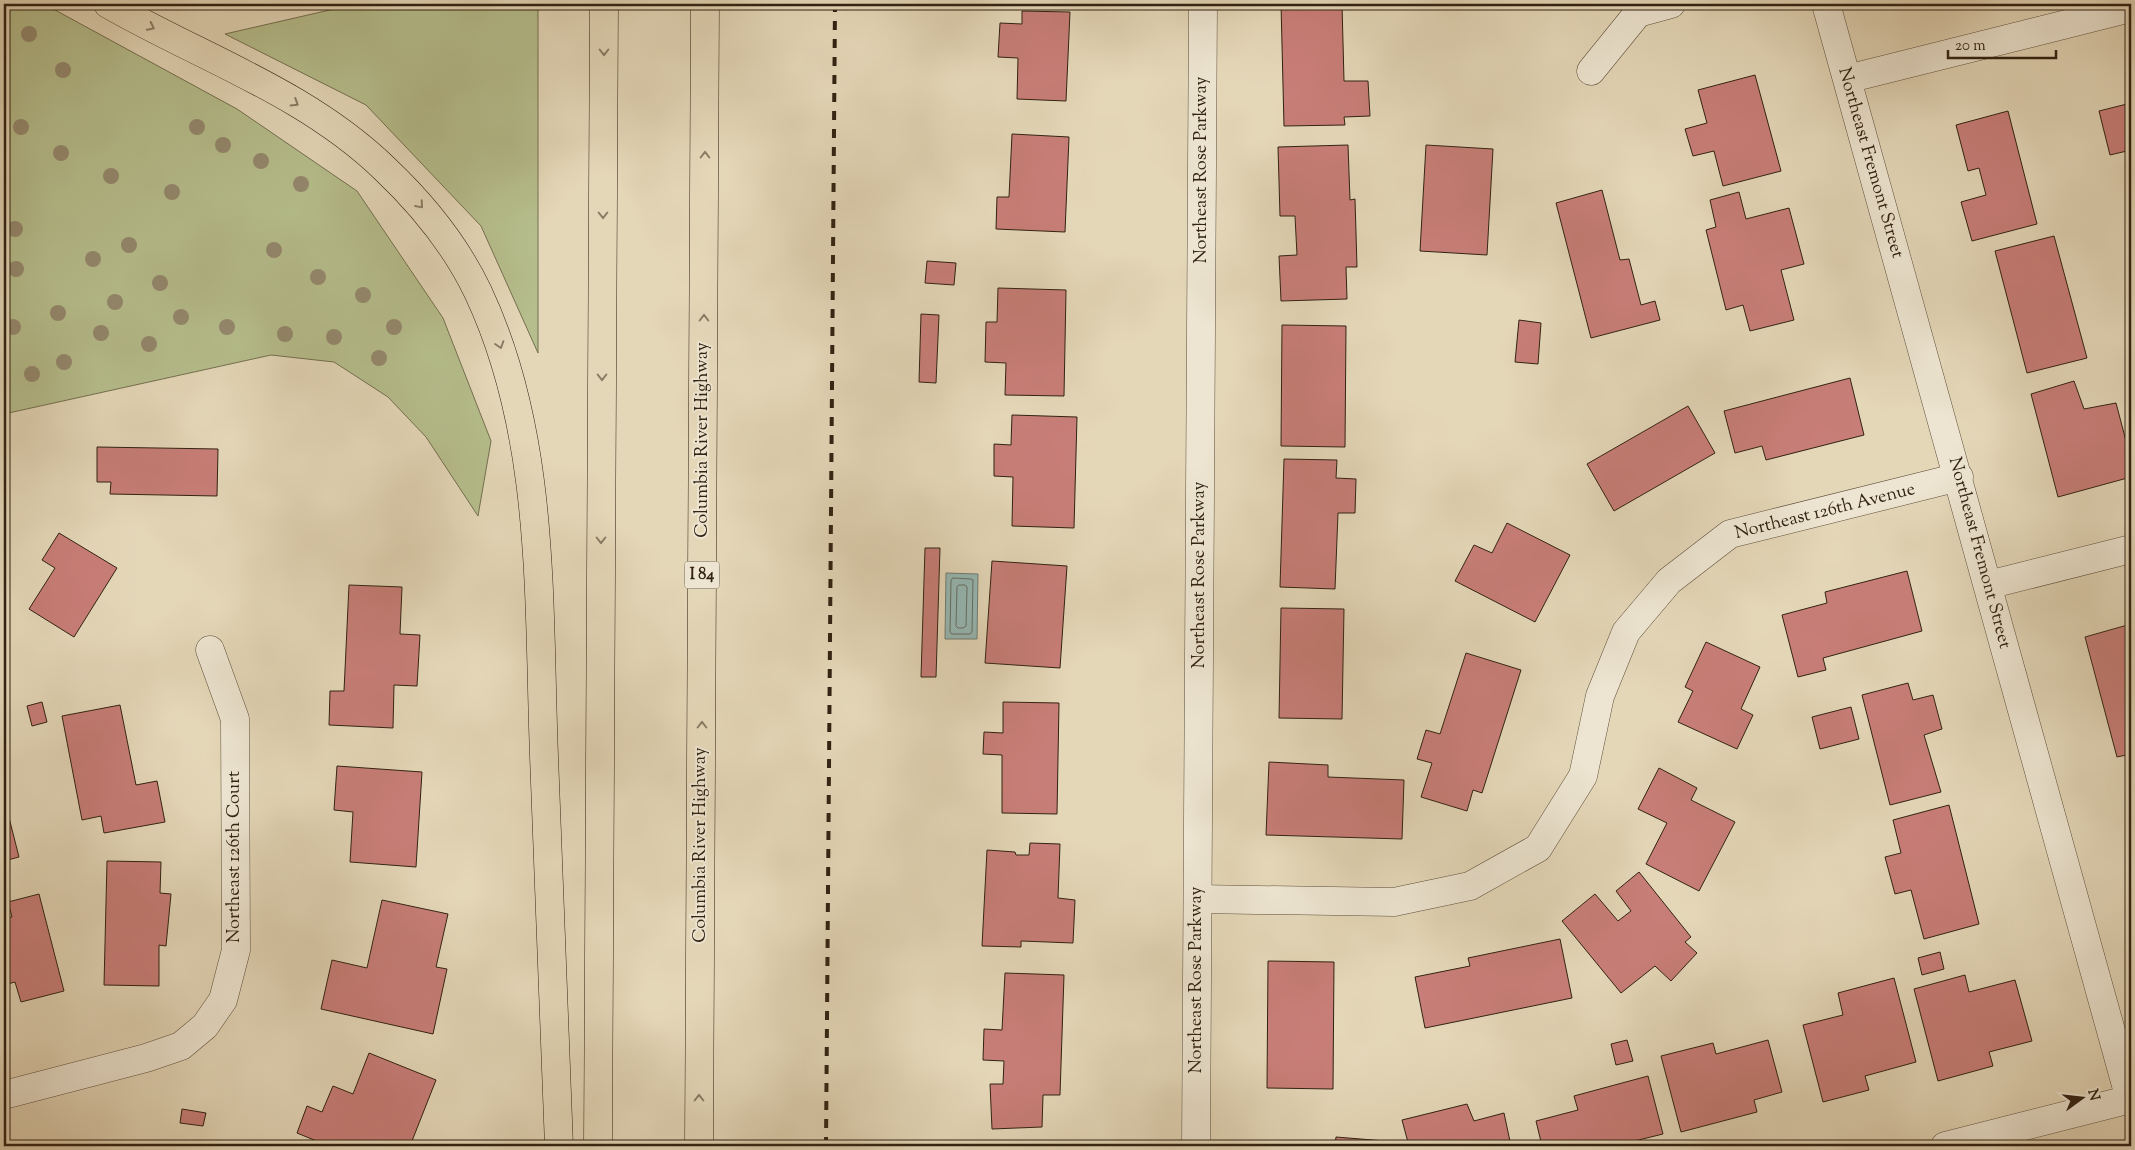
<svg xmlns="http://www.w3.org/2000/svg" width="2135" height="1150" viewBox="0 0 2135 1150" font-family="'Sorts Mill Goudy',serif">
<rect width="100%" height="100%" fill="#e4d7b8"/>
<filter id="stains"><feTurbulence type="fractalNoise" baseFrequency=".004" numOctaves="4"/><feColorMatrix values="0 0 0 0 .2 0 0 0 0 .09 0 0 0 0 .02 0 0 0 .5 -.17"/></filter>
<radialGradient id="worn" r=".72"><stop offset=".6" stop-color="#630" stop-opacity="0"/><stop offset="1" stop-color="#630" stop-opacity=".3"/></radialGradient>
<!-- green -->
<path fill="#b6be8d" stroke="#747050" d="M 4,4 L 44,4 L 237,109 L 357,191 L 443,318 L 491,441 L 478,516 L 426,437 L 388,397 L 334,362 L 271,355 L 4,414 Z
M 356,4 L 538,4 L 538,353 L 481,226 L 366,105 L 225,34 Z"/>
<!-- water -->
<path fill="#96b8b4" stroke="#6e7c73" d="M 946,573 L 978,574 L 977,639 L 945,639 Z"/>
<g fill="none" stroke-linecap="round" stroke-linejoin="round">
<!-- shore -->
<path stroke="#646d63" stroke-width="1" d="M 953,578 L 971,579 L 973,580 L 972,632 L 970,634 L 952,634 L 950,632 L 951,581 Z
M 959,585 L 965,585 L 967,587 L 966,626 L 963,628 L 958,628 L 956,626 L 957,587 Z"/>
</g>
<!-- building -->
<path fill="#c87e78" stroke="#312212" d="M 1281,4 L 1342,4 L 1344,81 L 1368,81 L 1370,116 L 1344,117 L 1345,125 L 1284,126 Z
M 1022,11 L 1070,12 L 1066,101 L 1017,99 L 1018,58 L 998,57 L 1000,23 L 1022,24 Z
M 1755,75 L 1781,171 L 1723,186 L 1714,151 L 1693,156 L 1685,129 L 1707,123 L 1698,90 Z
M 2131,103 L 2131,150 L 2110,155 L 2099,111 Z
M 2008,111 L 2037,224 L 1972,241 L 1961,202 L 1986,195 L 1979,168 L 1968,171 L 1956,125 Z
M 1012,134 L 1069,137 L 1065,232 L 996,229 L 997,197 L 1009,197 Z
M 1348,145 L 1350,200 L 1355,199 L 1357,267 L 1346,267 L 1347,299 L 1281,301 L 1279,256 L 1297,255 L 1295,216 L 1280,216 L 1278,147 Z
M 1426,145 L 1493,149 L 1487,255 L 1420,251 Z
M 1602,190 L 1620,260 L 1629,259 L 1641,305 L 1655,301 L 1660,320 L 1591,338 L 1556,203 Z
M 1739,192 L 1746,219 L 1789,208 L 1804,264 L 1781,270 L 1794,320 L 1750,331 L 1743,305 L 1726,310 L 1706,230 L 1716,227 L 1710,200 Z
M 2054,236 L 2087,358 L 2027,373 L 1995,251 Z
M 927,261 L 956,263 L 954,285 L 925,283 Z
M 998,288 L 1066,290 L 1064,396 L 1005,395 L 1006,363 L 985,362 L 986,322 L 997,322 Z
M 921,314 L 939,315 L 936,383 L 919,382 Z
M 1519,320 L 1541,323 L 1538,364 L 1515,362 Z
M 1282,325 L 1346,326 L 1345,447 L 1281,446 Z
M 1850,378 L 1864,435 L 1766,460 L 1762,446 L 1735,453 L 1724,411 Z
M 2074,381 L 2084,409 L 2116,403 L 2131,460 L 2131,477 L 2058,497 L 2031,394 Z
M 1688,406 L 1715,453 L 1614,511 L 1587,464 Z
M 1012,415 L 1077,417 L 1074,528 L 1012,526 L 1013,477 L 994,476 L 994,444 L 1011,445 Z
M 97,447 L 218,449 L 217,496 L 110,494 L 111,482 L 97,482 Z
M 1284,459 L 1337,460 L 1336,478 L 1356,479 L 1355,513 L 1338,513 L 1335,589 L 1280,587 Z
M 2131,482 L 2131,501 L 2126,483 Z
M 1507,523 L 1570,555 L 1535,622 L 1455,581 L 1474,545 L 1492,553 Z
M 59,533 L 117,568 L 74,637 L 29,609 L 55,568 L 42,560 Z
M 925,548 L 940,548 L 936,677 L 921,677 Z
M 992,561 L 1067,566 L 1060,668 L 985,663 Z
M 1907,571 L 1922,631 L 1823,658 L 1826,670 L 1798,677 L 1782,615 L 1827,603 L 1825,592 Z
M 349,585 L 402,587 L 400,634 L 420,635 L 417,686 L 394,685 L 393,728 L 329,725 L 330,691 L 344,691 Z
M 1281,608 L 1344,609 L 1342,719 L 1279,718 Z
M 2131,624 L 2131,754 L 2117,757 L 2085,637 Z
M 1706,642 L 1760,667 L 1741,709 L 1753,715 L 1737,749 L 1678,722 L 1693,691 L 1685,687 Z
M 1466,653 L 1521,670 L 1482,793 L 1473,790 L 1467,811 L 1421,797 L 1432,763 L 1417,759 L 1426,730 L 1440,734 Z
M 1908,683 L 1913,700 L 1933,695 L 1942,729 L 1924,735 L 1941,792 L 1890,805 L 1862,695 Z
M 42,702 L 47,722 L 32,726 L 27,706 Z
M 1003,702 L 1059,703 L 1057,814 L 1002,813 L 1002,755 L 983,754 L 984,732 L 1003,733 Z
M 120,705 L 136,785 L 157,781 L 165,822 L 104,833 L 101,816 L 82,820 L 62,716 Z
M 1851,707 L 1859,739 L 1820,749 L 1812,717 Z
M 1269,762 L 1328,765 L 1328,777 L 1404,780 L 1402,839 L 1266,835 Z
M 337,766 L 422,772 L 416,867 L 350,862 L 353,812 L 334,810 Z
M 1659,768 L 1697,788 L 1691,800 L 1735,822 L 1699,891 L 1646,864 L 1667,823 L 1638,809 Z
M 4,798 L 19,857 L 4,861 Z
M 1949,805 L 1979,924 L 1924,939 L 1911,890 L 1895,894 L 1885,857 L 1901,853 L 1893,820 Z
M 1030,843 L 1060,844 L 1058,898 L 1075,900 L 1073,943 L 1021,941 L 1021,947 L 982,946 L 987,850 L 1015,852 L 1016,855 L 1029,855 Z
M 107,861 L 161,862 L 160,893 L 171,894 L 166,946 L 159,945 L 159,986 L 104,985 Z
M 1639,872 L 1691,937 L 1685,942 L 1697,953 L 1671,981 L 1655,966 L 1621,993 L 1562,921 L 1595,894 L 1618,921 L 1631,911 L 1616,891 Z
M 39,894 L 64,991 L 21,1002 L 15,982 L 4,985 L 4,919 L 12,917 L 8,902 Z
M 382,900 L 448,914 L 436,967 L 447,969 L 433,1034 L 321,1009 L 332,960 L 367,968 Z
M 1560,939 L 1572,998 L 1425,1028 L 1415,977 L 1470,966 L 1468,958 Z
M 1940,952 L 1944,969 L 1922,975 L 1918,958 Z
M 1268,961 L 1334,962 L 1333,1089 L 1267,1088 Z
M 1005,973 L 1064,975 L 1060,1095 L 1043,1095 L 1042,1127 L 992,1129 L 990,1084 L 1003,1084 L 1004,1061 L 983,1060 L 984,1029 L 1002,1030 Z
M 1965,975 L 1969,992 L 2015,980 L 2032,1041 L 1989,1052 L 1993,1066 L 1938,1081 L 1914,989 Z
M 1894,978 L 1916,1062 L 1865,1076 L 1869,1090 L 1823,1102 L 1803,1025 L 1843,1015 L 1838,993 Z
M 1627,1040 L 1633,1061 L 1616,1065 L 1611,1044 Z
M 1768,1040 L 1782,1092 L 1754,1100 L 1757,1112 L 1681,1132 L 1661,1056 L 1713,1043 L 1716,1054 Z
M 369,1053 L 436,1080 L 410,1146 L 317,1146 L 319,1142 L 297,1133 L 307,1106 L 322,1112 L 333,1086 L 353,1094 Z
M 1648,1076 L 1663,1134 L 1614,1146 L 1542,1146 L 1536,1121 L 1578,1110 L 1574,1096 Z
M 1467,1104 L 1474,1121 L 1504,1113 L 1511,1146 L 1409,1146 L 1402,1120 Z
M 182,1109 L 206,1113 L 203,1126 L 180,1123 Z
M 1336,1137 L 1385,1141 L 1384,1146 L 1335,1146 Z"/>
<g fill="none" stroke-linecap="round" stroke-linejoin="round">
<defs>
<path id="minor" d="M 1826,4 L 2131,1103
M 1591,71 L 1638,13 L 1671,4
M 1847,79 L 2131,8
M 1988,585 L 2131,549
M 1198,899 L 1394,902 L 1470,886 L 1538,848 L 1583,776 L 1600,696 L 1626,632 L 1669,581 L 1730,534 L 1959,477
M 4,1095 L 146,1058 L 181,1046 L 205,1026 L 223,1000 L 236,950 L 235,719 L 210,650
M 1196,1146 L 1203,4
M 1945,1146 L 2131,1099"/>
<path id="highway" d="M 108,4 C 200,57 307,93 385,169 C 422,204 456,246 478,292 C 546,436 538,600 544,756 C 549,886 554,1016 559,1146
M 598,1146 L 604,4
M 699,1146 L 705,4"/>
</defs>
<!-- minor casing -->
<use href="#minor" stroke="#5e4f3c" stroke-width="29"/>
<!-- highway casing -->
<use href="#highway" stroke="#312212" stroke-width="29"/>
<!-- minor -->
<use href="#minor" stroke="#ede5d1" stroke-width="28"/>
<!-- highway -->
<use href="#highway" stroke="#e4d7b8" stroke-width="28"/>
<!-- rail -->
<path stroke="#312212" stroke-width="4" stroke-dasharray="9 9" stroke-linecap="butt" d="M 826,1146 L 835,4"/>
</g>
<!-- trees -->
<g fill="#94896e">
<circle cx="29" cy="34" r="8"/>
<circle cx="63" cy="70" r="8"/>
<circle cx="21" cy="127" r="8"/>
<circle cx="197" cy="127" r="8"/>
<circle cx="223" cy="145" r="8"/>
<circle cx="61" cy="153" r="8"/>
<circle cx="261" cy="161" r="8"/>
<circle cx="111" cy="176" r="8"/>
<circle cx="301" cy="184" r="8"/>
<circle cx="172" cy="192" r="8"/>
<circle cx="15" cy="229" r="8"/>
<circle cx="129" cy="245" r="8"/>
<circle cx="274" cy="250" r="8"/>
<circle cx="93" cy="259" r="8"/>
<circle cx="16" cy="269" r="8"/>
<circle cx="318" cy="277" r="8"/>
<circle cx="160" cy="283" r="8"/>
<circle cx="363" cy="295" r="8"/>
<circle cx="115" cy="302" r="8"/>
<circle cx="58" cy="313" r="8"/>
<circle cx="181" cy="317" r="8"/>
<circle cx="13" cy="327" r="8"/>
<circle cx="227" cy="327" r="8"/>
<circle cx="394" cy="327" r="8"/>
<circle cx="101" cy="333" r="8"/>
<circle cx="285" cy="334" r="8"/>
<circle cx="334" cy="337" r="8"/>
<circle cx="149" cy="344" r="8"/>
<circle cx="379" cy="358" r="8"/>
<circle cx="64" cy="362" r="8"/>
<circle cx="32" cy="374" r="8"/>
</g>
<!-- one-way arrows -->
<defs><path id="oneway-chevron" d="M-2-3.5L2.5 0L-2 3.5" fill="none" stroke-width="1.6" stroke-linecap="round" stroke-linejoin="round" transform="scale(1.25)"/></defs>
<g stroke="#8a7c65">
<use href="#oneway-chevron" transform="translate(151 27) rotate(26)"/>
<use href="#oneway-chevron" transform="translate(604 52) rotate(90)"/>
<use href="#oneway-chevron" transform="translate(295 103) rotate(32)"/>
<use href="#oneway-chevron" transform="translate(705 155) rotate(-90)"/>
<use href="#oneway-chevron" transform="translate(420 205) rotate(49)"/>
<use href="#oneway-chevron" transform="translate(603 215) rotate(90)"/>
<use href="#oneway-chevron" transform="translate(704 318) rotate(-90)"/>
<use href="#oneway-chevron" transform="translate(500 345) rotate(72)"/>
<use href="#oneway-chevron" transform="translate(602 377) rotate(90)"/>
<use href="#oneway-chevron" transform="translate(601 540) rotate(90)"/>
<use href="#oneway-chevron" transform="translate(702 725) rotate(-90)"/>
<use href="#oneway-chevron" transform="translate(699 1098) rotate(-90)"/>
</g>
<g text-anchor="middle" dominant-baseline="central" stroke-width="4" stroke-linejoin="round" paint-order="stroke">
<!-- shield labels -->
<rect fill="#ede5d1" stroke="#695c4b" stroke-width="1" x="684.5" y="561.5" width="35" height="27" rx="4"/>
<g font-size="16" font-weight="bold" fill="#312212">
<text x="702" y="575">I 84</text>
</g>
<!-- street labels -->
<g font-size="18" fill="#312212" stroke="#ede5d1">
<text transform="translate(1870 163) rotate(74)">Northeast Fremont Street</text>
<text transform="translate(1202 170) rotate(-90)">Northeast Rose Parkway</text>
<text transform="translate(703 440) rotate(-90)">Columbia River Highway</text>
<text transform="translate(1825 512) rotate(-14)">Northeast 126th Avenue</text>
<text transform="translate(1979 553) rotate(75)">Northeast Fremont Street</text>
<text transform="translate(1200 575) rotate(-90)">Northeast Rose Parkway</text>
<text transform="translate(701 845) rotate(-90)">Columbia River Highway</text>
<text transform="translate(235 857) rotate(-90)">Northeast 126th Court</text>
<text transform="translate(1197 980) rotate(-90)">Northeast Rose Parkway</text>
</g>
</g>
<!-- margin -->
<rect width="2135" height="1150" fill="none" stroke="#e4d7b8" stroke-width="20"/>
<rect x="5" y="5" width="2125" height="1140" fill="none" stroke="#312212" stroke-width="2.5"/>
<rect x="10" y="10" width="2115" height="1130" fill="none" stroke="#312212"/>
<!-- north arrow -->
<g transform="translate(2082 1098) rotate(75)" stroke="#ede5d1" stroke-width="4" paint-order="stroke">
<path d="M0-4L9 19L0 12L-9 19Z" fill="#312212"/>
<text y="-8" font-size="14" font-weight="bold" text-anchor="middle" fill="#312212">N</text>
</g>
<!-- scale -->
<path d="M1948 50v8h108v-8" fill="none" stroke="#312212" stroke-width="2.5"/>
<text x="1955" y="50" font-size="15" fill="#312212" stroke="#ede5d1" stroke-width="4" paint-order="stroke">20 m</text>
<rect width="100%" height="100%" filter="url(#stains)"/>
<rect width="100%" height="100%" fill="url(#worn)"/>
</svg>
